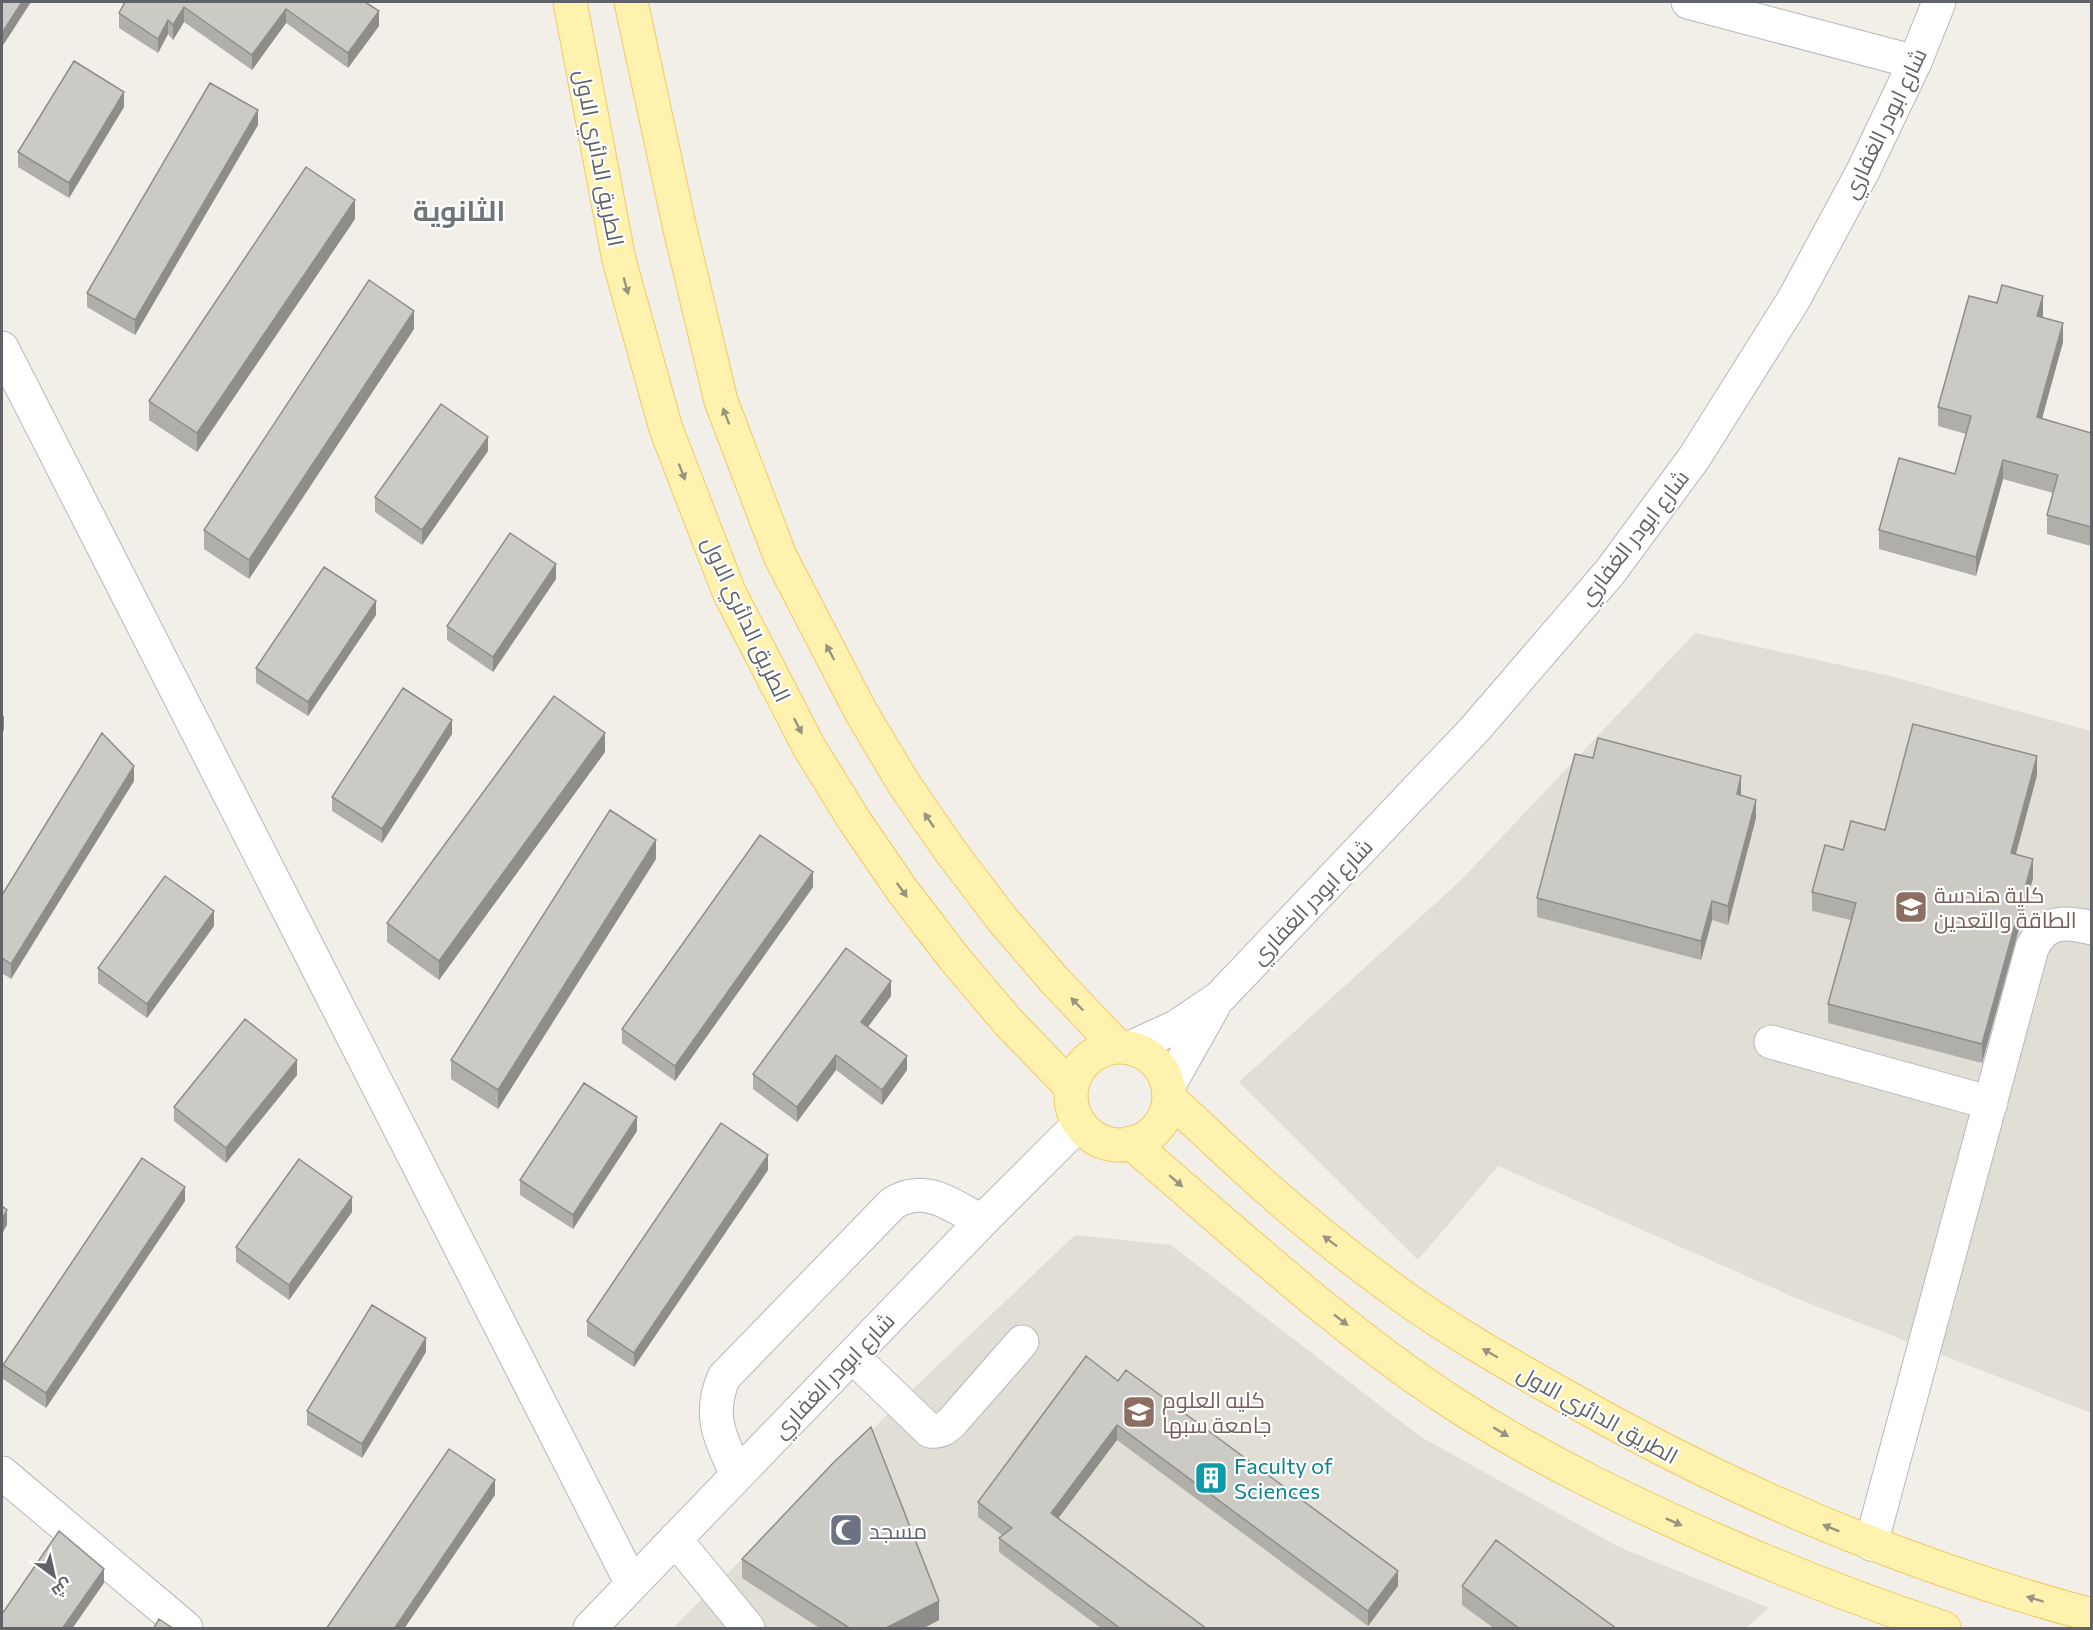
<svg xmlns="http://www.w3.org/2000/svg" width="2093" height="1630" viewBox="0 0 2093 1630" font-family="Commissioner,Cairo,sans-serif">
<rect width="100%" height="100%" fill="#f1efe8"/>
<!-- education -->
<path fill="#e1ded6" d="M 1695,633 L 1894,677 L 2091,731 L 2091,1413 L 1798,1299 L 1498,1166 L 1418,1260 L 1239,1082 L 1461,880 Z
M 1075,1235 L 1171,1245 L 1421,1437 L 1619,1547 L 1769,1608 L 1747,1627 L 1750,1628 L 673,1628 L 916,1386 Z"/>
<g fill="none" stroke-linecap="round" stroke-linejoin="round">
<defs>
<path id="minor" d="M 1688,2 L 1915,62
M 2,348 L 632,1584
M 1771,1042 L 1991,1103
M 1130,1048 L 1176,1027 L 1219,998 L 1475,729 L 1610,572 L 1694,458 L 1794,299 L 1863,171 L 1915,62 L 1939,2
M 1168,1087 L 1213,1007
M 852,1356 L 930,1431 C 940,1432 945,1429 952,1422 L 1022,1342
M 2,1473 L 186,1628
M 737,1475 C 721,1439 707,1416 724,1377 L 893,1203 C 927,1183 951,1206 982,1221
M 675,1539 L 748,1628
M 1871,1544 L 2032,948 C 2045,920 2065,921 2092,928
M 590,1628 L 982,1221 L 1079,1124"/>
<path id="major" d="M 570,2 L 619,260 L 666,429 L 729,592 L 809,747 L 854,820 L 902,890 L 954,958 L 1009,1023 L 1071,1087
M 631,2 L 680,229 L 721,401 L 780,556 L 861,712 L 904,784 L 951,852 L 1002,919 L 1056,982 L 1117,1046
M1071 1096a49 49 0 1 1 98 0a49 49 0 1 1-98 0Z
M 1169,1098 C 1215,1140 1260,1185 1309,1224 C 1337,1248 1368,1271 1398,1293 C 1449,1330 1503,1361 1558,1392 C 1726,1489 1903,1565 2092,1615
M 1131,1143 C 1237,1233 1340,1330 1456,1405 C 1540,1459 1629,1502 1720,1542 C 1793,1574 1868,1603 1944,1628"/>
</defs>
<!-- minor casing -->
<use href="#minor" stroke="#b5b8bc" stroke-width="35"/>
<!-- major casing -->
<use href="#major" stroke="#f2c960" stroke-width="35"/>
<!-- minor -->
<use href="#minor" stroke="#fff" stroke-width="33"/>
<!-- major -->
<use href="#major" stroke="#fff2af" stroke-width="33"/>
</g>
<!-- wall -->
<path fill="#afaea9" d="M 122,2 L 365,2 L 379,26 L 348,68 L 286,23 L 252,70 L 184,22 L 173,40 L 168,34 L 158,53 L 119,28 L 119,13 L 124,4 Z
M 124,107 L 69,198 L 18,167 L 18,152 Z
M 258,125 L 135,335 L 87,307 L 87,293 Z
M 355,219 L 197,452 L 149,420 L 149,401 Z
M 2043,315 L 2043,317 L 2063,342 L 2042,419 L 2091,433 L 2091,546 L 2047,534 L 2047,515 L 2053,493 L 2003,479 L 1976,576 L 1879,549 L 1879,530 L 1955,474 L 1966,434 L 1938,426 L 1938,407 Z
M 414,329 L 249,579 L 204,549 L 204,530 Z
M 488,451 L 422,545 L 375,512 L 375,497 Z
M 556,579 L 493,672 L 447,640 L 447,626 Z
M 376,615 L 308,716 L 256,683 L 256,668 Z
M 452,734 L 382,843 L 332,811 L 332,797 Z
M 605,752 L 439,980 L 387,942 L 387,923 Z
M 2037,775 L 2016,854 L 2033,878 L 1982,1063 L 1828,1023 L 1828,1004 L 1851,920 L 1812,911 L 1812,892 L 1843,850 L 1885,830 Z
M 134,781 L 11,979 L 2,973 L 2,895 Z
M 1741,795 L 1756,818 L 1728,925 L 1712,920 L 1701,960 L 1537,917 L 1537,898 Z
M 656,859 L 498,1109 L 451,1079 L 451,1060 Z
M 813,887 L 675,1081 L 622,1043 L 622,1029 Z
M 214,926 L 147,1018 L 98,983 L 98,968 Z
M 891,996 L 868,1027 L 907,1070 L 882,1105 L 836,1070 L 797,1122 L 753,1089 L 753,1074 Z
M 297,1075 L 226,1163 L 174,1121 L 174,1107 Z
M 637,1131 L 573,1229 L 520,1195 L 520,1180 Z
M 768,1170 L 634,1367 L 587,1336 L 587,1321 Z
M 185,1201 L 46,1408 L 3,1379 L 3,1365 Z
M 352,1212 L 289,1300 L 236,1262 L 236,1247 Z
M 426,1352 L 362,1458 L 307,1425 L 307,1411 Z
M 1118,1381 L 1398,1586 L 1368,1626 L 1117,1440 L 1058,1518 L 1207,1629 L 1102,1629 L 999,1552 L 999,1538 L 1002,1535 L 978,1517 L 978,1502 Z
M 742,1559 L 939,1620 L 922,1629 L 821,1629 L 742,1578 Z
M 1462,1586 L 1617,1629 L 1495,1629 L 1462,1605 Z"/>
<!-- shaded-wall -->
<path fill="#8f8d8a" d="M 22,2 L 31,2 L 2,47 L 2,33 Z
M 184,7 L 184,22 L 173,40 L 173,25 Z
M 286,9 L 286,23 L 252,70 L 252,55 Z
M 379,11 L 379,26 L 348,68 L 348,53 Z
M 168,20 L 168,34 L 158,53 L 158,39 Z
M 124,92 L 124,107 L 69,198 L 69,183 Z
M 258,110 L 258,125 L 135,335 L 135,320 Z
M 355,200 L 355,219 L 197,452 L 197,433 Z
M 2043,296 L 2043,315 L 2037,335 L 2037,316 Z
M 414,311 L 414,329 L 249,579 L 249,560 Z
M 2063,323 L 2063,342 L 2037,436 L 2037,417 Z
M 488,437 L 488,451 L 422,545 L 422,530 Z
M 2003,460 L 2003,479 L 1976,576 L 1976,557 Z
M 556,564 L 556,579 L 493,672 L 493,657 Z
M 376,601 L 376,615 L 308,716 L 308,702 Z
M 4,715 L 4,730 L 2,733 L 2,718 Z
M 452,720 L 452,734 L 382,843 L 382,829 Z
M 605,733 L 605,752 L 439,980 L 439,961 Z
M 2037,756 L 2037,775 L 2011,872 L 2011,853 Z
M 134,766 L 134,781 L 11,979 L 11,964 Z
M 1741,776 L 1741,795 L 1737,794 Z
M 1756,800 L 1756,818 L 1728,925 L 1728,906 Z
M 656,840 L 656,859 L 498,1109 L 498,1090 Z
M 2033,859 L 2033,878 L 1982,1063 L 1982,1044 Z
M 813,872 L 813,887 L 675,1081 L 675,1066 Z
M 1712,901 L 1712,920 L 1701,960 L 1701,941 Z
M 214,911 L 214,926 L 147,1018 L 147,1004 Z
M 891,981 L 891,996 L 861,1036 L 861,1022 Z
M 836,1055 L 836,1070 L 797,1122 L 797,1107 Z
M 907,1056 L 907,1070 L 882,1105 L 882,1090 Z
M 297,1060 L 297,1075 L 226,1163 L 226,1148 Z
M 637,1117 L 637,1131 L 573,1229 L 573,1215 Z
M 768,1155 L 768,1170 L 634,1367 L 634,1353 Z
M 185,1187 L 185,1201 L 46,1408 L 46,1393 Z
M 352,1197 L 352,1212 L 289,1300 L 289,1285 Z
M 7,1210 L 7,1225 L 2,1234 L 2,1219 Z
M 426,1338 L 426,1352 L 362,1458 L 362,1444 Z
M 1117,1425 L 1117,1440 L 1051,1528 L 1051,1513 Z
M 495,1480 L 495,1495 L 404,1629 L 394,1629 Z
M 104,1569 L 104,1583 L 72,1629 L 62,1629 Z
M 1398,1571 L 1398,1586 L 1368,1626 L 1368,1611 Z
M 939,1601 L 939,1620 L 922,1629 L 884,1629 Z"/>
<!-- building -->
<path fill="#cccac5" stroke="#8f8d8a" stroke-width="1.5" d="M 2,2 L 22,2 L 2,33 Z
M 125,2 L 365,2 L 379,11 L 348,53 L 286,9 L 252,55 L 184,7 L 173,25 L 168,20 L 158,39 L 119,13 Z
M 74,61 L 124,92 L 69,183 L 18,152 Z
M 210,83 L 258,110 L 135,320 L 87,293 Z
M 306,167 L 355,200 L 197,433 L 149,401 Z
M 369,280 L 414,311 L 249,560 L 204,530 Z
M 2002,285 L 2043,296 L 2037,316 L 2063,323 L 2037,417 L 2091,433 L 2091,527 L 2047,515 L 2058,475 L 2003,460 L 1976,557 L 1879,530 L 1899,458 L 1955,474 L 1971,416 L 1938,407 L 1969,296 L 1997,303 Z
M 441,404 L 488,437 L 422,530 L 375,497 Z
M 510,533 L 556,564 L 493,657 L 447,626 Z
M 324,567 L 376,601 L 308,702 L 256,668 Z
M 403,688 L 452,720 L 382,829 L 332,797 Z
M 554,696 L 605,733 L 439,961 L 387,923 Z
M 1913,724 L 2037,756 L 2011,853 L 2033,859 L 1982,1044 L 1828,1004 L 1856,903 L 1812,892 L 1825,845 L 1843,850 L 1851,821 L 1885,830 Z
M 102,733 L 134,766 L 11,964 L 2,958 L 2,895 Z
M 1598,738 L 1741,776 L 1737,794 L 1756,800 L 1728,906 L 1712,901 L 1701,941 L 1537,898 L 1575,754 L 1593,758 Z
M 610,810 L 656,840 L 498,1090 L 451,1060 Z
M 760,835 L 813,872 L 675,1066 L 622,1029 Z
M 165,876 L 214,911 L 147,1004 L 98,968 Z
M 846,948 L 891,981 L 861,1022 L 907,1056 L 882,1090 L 836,1055 L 797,1107 L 753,1074 Z
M 245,1019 L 297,1060 L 226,1148 L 174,1107 Z
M 584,1083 L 637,1117 L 573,1215 L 520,1180 Z
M 721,1123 L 768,1155 L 634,1353 L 587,1321 Z
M 142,1158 L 185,1187 L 46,1393 L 3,1365 Z
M 299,1159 L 352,1197 L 289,1285 L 236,1247 Z
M 2,1206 L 7,1210 L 2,1219 Z
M 372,1305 L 426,1338 L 362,1444 L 307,1411 Z
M 1086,1356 L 1118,1381 L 1126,1370 L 1398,1571 L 1368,1611 L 1117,1425 L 1051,1513 L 1207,1629 L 1121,1629 L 999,1538 L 1012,1528 L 978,1502 Z
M 871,1427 L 939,1601 L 884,1629 L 851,1629 L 742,1559 L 834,1462 Z
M 449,1449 L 495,1480 L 394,1629 L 326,1629 Z
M 59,1531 L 104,1569 L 62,1629 L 2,1629 L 2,1614 Z
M 1496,1540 L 1617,1629 L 1520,1629 L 1462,1586 Z
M 159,1619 L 174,1629 L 153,1629 Z"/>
<!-- one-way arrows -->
<defs><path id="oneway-solid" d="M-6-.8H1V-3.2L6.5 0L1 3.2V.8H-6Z" transform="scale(1.5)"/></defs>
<g fill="#979581">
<use href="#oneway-solid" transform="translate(626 286) rotate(75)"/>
<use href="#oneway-solid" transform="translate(726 416) rotate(-111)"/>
<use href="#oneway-solid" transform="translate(682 472) rotate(69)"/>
<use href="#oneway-solid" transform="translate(830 652) rotate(-118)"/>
<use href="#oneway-solid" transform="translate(798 726) rotate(63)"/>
<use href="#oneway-solid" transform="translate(929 820) rotate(-124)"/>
<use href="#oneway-solid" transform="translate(902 890) rotate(54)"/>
<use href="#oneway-solid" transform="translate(1077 1004) rotate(-134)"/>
<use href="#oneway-solid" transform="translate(1176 1181) rotate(41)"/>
<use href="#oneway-solid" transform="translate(1330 1241) rotate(-143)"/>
<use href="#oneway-solid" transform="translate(1341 1320) rotate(38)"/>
<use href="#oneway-solid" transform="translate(1490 1353) rotate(-150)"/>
<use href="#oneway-solid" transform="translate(1501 1432) rotate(31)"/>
<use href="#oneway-solid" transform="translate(1674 1522) rotate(24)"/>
<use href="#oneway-solid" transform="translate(1831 1528) rotate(-158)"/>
<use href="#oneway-solid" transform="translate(2035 1599) rotate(-163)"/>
</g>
<!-- icons -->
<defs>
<symbol id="university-square" viewBox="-11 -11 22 22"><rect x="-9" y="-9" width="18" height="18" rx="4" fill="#8d6e63" stroke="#fff"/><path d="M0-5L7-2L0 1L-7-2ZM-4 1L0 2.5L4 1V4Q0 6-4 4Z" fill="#fff"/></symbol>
<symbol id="building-square" viewBox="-11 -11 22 22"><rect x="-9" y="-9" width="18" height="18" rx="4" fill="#0f9aa8" stroke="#fff"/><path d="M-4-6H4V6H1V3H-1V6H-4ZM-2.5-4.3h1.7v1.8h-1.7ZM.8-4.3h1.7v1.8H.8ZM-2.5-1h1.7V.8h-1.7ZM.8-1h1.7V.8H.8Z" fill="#fff"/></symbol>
<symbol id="mosque-square" viewBox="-11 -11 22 22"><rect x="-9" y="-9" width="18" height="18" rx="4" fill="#6b7280" stroke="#fff"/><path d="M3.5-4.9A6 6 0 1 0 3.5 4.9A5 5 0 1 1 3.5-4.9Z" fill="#fff"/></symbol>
</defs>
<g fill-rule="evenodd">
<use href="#university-square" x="1892" y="888" width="38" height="38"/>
<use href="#university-square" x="1120" y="1393" width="38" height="38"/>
<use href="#building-square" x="1192" y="1459" width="38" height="38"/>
<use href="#mosque-square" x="827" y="1511" width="38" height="38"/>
</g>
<g text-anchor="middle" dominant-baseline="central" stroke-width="4.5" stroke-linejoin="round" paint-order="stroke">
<!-- street labels -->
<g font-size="22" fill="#5f6368" stroke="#fff">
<text transform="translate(1884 123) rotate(-64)">شارع ابودر الغفاري</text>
<text transform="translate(600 158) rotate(79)">الطريق الدائري الاول</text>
<text transform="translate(1633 537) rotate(-52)">شارع ابودر الغفاري</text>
<text transform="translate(747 619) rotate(65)">الطريق الدائري الاول</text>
<text transform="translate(1311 901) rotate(-46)">شارع ابودر الغفاري</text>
<text transform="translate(833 1375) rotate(-46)">شارع ابودر الغفاري</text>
<text transform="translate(1598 1414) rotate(29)">الطريق الدائري الاول</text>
</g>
<!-- education labels -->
<g font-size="22" fill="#785e54" stroke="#fff" text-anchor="start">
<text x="1934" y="894">كلية هندسة<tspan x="1934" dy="25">الطاقة والتعدين</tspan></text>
<text x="1162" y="1399">كليه العلوم<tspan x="1162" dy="25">جامعة سبها</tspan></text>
</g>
<!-- culture labels -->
<g font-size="22" fill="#0d838f" stroke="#fff" text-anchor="start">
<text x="1234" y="1465">Faculty of<tspan x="1234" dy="25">Sciences</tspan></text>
</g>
<!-- worship labels -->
<g font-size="22" fill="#5b616d" stroke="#fff" text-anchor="start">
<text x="869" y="1530">مسجد</text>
</g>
<!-- district labels -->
<g font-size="28" font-weight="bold" fill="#70757a" stroke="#fff">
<text x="459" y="210">الثانوية</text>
</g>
</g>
<!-- border -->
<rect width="2093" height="1630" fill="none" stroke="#5f6368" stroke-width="6"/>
<!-- north arrow -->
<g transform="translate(54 1576) rotate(147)" stroke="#ffffff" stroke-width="4.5" paint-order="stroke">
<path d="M0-4.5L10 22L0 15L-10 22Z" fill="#5f6368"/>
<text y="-9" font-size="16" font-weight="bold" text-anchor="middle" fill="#5f6368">ش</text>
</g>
</svg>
